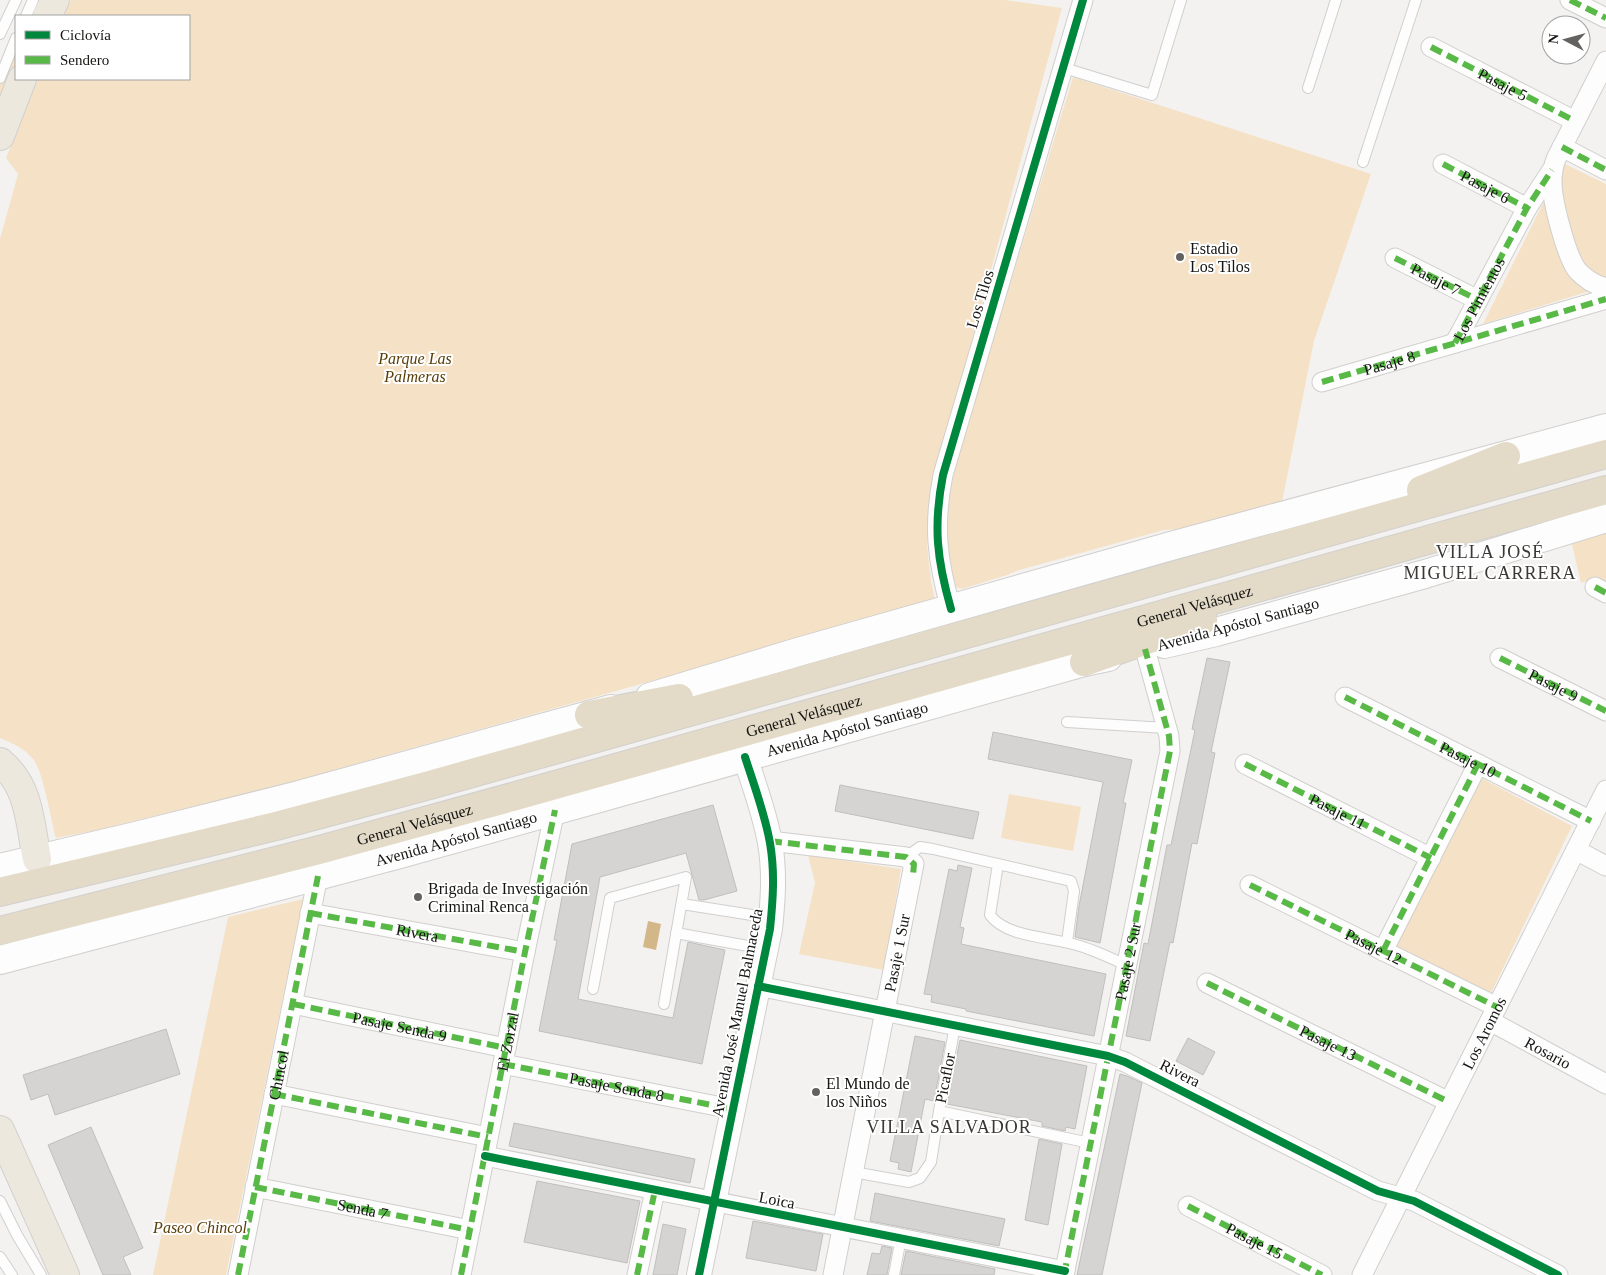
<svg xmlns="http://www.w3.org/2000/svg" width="1606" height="1275" viewBox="0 0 1606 1275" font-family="Georgia,serif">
<rect width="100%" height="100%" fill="#f4f2f0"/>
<!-- green -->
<path fill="#f5e2c6" d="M 71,0 L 1005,0 L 1062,8 L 953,410 L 928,513 L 927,546 L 931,581 L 937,608 L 766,649 L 291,782 L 98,830 L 56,838 C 51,821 43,770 33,759 C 24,748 12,743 0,738 L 0,239 L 18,174 L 6,158 L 38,79 L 189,79 L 189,16 L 64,16 Z
M 16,47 L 16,67 L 4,97 L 0,95 L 0,85 Z
M 1073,77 L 1371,174 L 1314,341 L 1282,502 L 1177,529 L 1164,530 L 1016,571 L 1007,575 L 962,589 L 954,586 L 946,546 L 950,492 L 960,449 Z
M 1563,163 L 1606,184 L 1606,286 L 1483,324 Z
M 1606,530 L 1606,583 L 1596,578 L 1581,583 L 1571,540 Z
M 1479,777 L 1572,826 L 1491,993 L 1395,945 Z
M 1009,794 L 1081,807 L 1073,851 L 1001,838 Z
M 808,855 L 901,869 L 884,970 L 799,954 L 815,883 Z
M 303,899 L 226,1275 L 153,1275 L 228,917 Z"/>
<!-- water -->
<path fill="#d4b789" d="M 648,921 L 661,924 L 656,950 L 643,947 Z"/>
<!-- building -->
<path fill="#d6d4d3" stroke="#c0bfbd" d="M 1207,658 L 1230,662 L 1211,752 L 1215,753 L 1197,844 L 1192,843 L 1173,943 L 1170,942 L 1150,1041 L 1126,1036 L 1144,943 L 1148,944 L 1167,845 L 1171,845 L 1195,730 L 1192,729 Z
M 993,732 L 1132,760 L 1123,803 L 1126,803 L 1100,943 L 1075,937 L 1079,906 L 1103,782 L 988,759 Z
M 840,785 L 979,812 L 973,839 L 835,811 Z
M 713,805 L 737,891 L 704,900 L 699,900 L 686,853 L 600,877 L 578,999 L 673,1018 L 688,942 L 725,950 L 702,1064 L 539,1031 L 557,940 L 554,940 L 572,844 Z
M 958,865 L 972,868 L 960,927 L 964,928 L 961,944 L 1106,974 L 1094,1036 L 966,1011 L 966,1009 L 931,1002 L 932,995 L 924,994 L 949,869 L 957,871 Z
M 166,1029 L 180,1074 L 55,1115 L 48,1094 L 31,1100 L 23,1075 Z
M 915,1036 L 945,1042 L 934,1101 L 925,1099 L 911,1172 L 898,1169 L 899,1163 L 890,1161 Z
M 1188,1038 L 1215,1052 L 1203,1075 L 1176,1061 Z
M 960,1040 L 1087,1066 L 1075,1129 L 1066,1127 L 1065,1131 L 1042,1126 L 1042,1122 L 947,1104 Z
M 1120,1074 L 1127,1076 L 1142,1083 L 1102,1275 L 1077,1275 Z
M 514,1123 L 695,1159 L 690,1183 L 509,1146 Z
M 91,1127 L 143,1248 L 123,1257 L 131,1275 L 103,1275 L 48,1145 Z
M 1039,1139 L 1062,1144 L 1048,1225 L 1025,1220 Z
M 537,1181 L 640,1201 L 627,1263 L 524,1242 Z
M 875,1193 L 1005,1219 L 999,1246 L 870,1221 Z
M 753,1221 L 823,1234 L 816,1271 L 746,1258 Z
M 663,1224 L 686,1229 L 677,1275 L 653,1275 Z
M 882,1246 L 892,1248 L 887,1275 L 867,1275 L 872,1253 L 880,1254 Z
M 906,1251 L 995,1269 L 994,1275 L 901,1275 Z"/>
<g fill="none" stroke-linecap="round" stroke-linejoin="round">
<defs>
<path id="service" d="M 26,16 L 33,0
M 0,34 L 16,0
M 1064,68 L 1152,95 L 1181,0
M 0,78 L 16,38
M 1308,88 L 1336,0
M 1363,162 L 1416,0
M 1067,722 L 1166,728
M 906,857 L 920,847 L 933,849 L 1071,881 L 1074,891 L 1067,942
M 998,864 L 990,915 C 1006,938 1054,937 1080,946 C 1096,951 1111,958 1126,965
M 682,904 L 771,918
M 676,933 L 765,949
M 593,989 L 610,898 L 686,877 L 664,1004
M 939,1111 L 1090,1143
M 853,1172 L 909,1182 L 920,1178 L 931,1162 L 939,1111 L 955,1026
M 0,1201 L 17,1235 L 41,1275
M 0,1257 L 12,1275
M 894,1275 L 901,1238"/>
<g id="minor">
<path d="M 1570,0 L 1606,18"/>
<path d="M 1431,47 L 1575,121"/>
<path d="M 1606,61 L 1556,159 C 1553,167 1552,173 1552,182 C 1552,201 1566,255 1577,270 C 1585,279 1595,285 1606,288"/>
<path d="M 1562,147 L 1606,170"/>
<path d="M 1443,164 L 1527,208"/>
<path d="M 1395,258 L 1478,300"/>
<path d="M 1455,343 L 1527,208 L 1552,170"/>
<path id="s1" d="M 1322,382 L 1606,299"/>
<path d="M 1595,587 L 1606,593"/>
<path d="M 951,609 C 937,560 933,526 943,475 L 1083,0"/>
<path d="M 1500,658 L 1606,711"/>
<path id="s2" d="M 1345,697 L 1591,821"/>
<path id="s3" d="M 1245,764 L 1431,858"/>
<path d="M 770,841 L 906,857 L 914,864 L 833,1275"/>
<path d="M 1576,850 L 1606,866"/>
<path d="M 1250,885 L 1497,1007"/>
<path d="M 310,913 L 525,952"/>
<path d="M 1383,951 L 1478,764"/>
<path id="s4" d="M 1207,983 L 1449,1102"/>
<path d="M 758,986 L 1108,1056 L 1125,1062 L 1378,1191 L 1414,1201 L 1558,1275"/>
<path id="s5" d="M 293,1004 L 506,1048"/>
<path id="s6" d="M 1490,1021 L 1606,1084"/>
<path d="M 503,1064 L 732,1109"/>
<path d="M 274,1094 L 488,1137"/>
<path d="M 485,1156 L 1065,1271"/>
<path id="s7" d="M 255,1187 L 470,1230"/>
<path d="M 1188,1206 L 1322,1275"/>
<path id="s8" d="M 238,1275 L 318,876"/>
<path id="s9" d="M 461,1275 L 525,952 L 555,810"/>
<path d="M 637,1275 L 655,1190"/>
<path id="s10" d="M 1064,1275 L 1170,751 L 1169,736 L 1145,649"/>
<path id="s11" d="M 1362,1275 L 1606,790"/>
</g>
<path id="tertiary" d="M 699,1275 L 770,929 C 773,900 775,872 770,843 C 765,814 754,785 745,757"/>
<g id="secondary">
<path d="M 1164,644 L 1216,632 L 1425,574 L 1606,518"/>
<path d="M 650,697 L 798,652 L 1171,546 L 1606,428"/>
<path d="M 0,868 L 136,836 L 299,795 L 611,709"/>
<path id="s12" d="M 0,960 L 400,854 L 1084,662 L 1108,657"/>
</g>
<path id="primary" d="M 47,16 L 55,0
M 0,136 L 22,79
M 0,762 C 30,786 30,824 37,859
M 0,1130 L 65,1275"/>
<g id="motorway">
<path d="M 1421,490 L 1506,456"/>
<path d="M 1084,662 L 1203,620"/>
<path d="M 589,715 L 679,698"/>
<path d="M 0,892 L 276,826 L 426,786 L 1606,454"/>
<path id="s13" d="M 0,931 L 323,849 L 516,796 L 1606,490"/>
</g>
</defs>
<!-- service casing -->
<use href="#service" stroke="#d0cfcd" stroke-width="12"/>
<!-- minor casing -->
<use href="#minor" stroke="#d0cfcd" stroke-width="21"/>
<!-- tertiary casing -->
<use href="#tertiary" stroke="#d0cfcd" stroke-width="26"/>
<!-- secondary casing -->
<use href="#secondary" stroke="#d0cfcd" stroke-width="30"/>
<!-- primary casing -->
<use href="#primary" stroke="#d1d0cf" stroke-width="30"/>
<!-- motorway casing -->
<use href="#motorway" stroke="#d1d0cf" stroke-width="30"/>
<!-- service -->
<use href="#service" stroke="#fdfdfd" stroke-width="10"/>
<!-- minor -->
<use href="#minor" stroke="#fdfdfd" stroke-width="19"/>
<!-- tertiary -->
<use href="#tertiary" stroke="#fdfdfd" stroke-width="24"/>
<!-- secondary -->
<use href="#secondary" stroke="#fdfdfd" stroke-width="28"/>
<!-- primary -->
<use href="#primary" stroke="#ede8dd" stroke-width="28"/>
<!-- motorway -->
<use href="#motorway" stroke="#e3dac7" stroke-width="28"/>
<!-- quiet -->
<g stroke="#58b947" stroke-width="6" stroke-dasharray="12 6" stroke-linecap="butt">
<path d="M 1570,0 L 1606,18"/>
<path id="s14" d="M 1431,47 L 1575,121"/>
<path d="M 1562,147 L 1606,170"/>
<path id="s15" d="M 1443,164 L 1527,208"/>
<path id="s16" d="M 1395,258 L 1478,300"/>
<path id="s17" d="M 1455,343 L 1527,208 L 1552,170"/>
<path d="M 1322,382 L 1606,299"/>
<path d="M 1595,587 L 1606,593"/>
<path id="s18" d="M 1500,658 L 1606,711"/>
<path d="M 1345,697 L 1591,821"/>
<path d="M 1245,764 L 1431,858"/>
<path d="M 770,841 L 906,857 L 914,864 L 913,875"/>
<path id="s19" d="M 1250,885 L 1497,1007"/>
<path id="s20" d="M 310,913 L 525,952"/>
<path d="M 1383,951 L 1478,764"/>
<path d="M 1207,983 L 1449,1102"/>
<path d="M 293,1004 L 506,1048"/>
<path id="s21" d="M 503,1064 L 732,1109"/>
<path d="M 274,1094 L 488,1137"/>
<path d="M 255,1187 L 470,1230"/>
<path id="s22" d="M 1188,1206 L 1322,1275"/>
<path d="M 238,1275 L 318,876"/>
<path d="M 461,1275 L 525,952 L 555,810"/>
<path d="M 637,1275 L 655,1190"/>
<path d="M 1064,1275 L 1170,751 L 1169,736 L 1145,649"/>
</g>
<defs>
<path id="cycleway" d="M 951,609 C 937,560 933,526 943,475 L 1083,0
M 758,986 L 1108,1056 L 1125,1062 L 1378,1191 L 1414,1201 L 1558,1275
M 485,1156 L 1065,1271
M 699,1275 L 770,929 C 773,900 775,872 770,843 C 765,814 754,785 745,757"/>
</defs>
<!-- cycleway casing -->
<use href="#cycleway" stroke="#fff" stroke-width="11"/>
<!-- cycleway -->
<use href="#cycleway" stroke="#00873e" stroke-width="8"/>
</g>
<!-- markers -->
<g fill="#636260" stroke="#fff" stroke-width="2">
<circle cx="1180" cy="257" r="5"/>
<circle cx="418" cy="897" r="5"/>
<circle cx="816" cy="1092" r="5"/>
</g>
<g text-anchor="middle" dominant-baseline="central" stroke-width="4" stroke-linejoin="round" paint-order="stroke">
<!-- street labels -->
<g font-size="16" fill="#151513" stroke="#fff">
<text stroke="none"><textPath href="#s14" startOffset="81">Pasaje 5</textPath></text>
<text stroke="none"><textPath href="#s15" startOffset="48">Pasaje 6</textPath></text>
<text stroke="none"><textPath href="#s16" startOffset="46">Pasaje 7</textPath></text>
<text stroke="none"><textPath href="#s17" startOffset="50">Los Pimientos</textPath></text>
<text transform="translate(980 299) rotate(-73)">Los Tilos</text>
<text stroke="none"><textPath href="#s1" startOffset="70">Pasaje 8</textPath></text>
<text stroke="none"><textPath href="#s13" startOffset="1238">General Velásquez</textPath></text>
<text transform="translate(1238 624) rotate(-15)">Avenida Apóstol Santiago</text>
<text stroke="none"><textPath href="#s18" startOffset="60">Pasaje 9</textPath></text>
<text stroke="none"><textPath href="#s13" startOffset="832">General Velásquez</textPath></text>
<text stroke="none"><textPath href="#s12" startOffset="878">Avenida Apóstol Santiago</textPath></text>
<text stroke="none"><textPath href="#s2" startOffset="138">Pasaje 10</textPath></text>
<text stroke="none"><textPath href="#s3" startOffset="104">Pasaje 11</textPath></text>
<text stroke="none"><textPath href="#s13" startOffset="428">General Velásquez</textPath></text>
<text stroke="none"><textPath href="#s12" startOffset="472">Avenida Apóstol Santiago</textPath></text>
<text stroke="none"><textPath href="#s20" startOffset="109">Rivera</textPath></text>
<text stroke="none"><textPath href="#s19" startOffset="138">Pasaje 12</textPath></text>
<text transform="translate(897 953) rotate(-79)">Pasaje 1 Sur</text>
<text stroke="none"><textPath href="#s10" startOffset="320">Pasaje 2 Sur</textPath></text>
<text transform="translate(737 1013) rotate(-79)">Avenida José Manuel Balmaceda</text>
<text stroke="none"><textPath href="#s5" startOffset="109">Pasaje Senda 9</textPath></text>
<text stroke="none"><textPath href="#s11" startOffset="271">Los Aromos</textPath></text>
<text stroke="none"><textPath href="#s9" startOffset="238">El Zorzal</textPath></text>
<text stroke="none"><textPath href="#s4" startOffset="135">Pasaje 13</textPath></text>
<text stroke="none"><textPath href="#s6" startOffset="66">Rosario</textPath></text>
<text transform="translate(1180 1073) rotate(27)">Rivera</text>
<text stroke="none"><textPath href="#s8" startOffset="204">Chincol</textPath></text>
<text transform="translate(945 1078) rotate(-79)">Picaflor</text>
<text stroke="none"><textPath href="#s21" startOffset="116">Pasaje Senda 8</textPath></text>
<text transform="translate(777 1200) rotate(11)">Loica</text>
<text stroke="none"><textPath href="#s7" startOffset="110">Senda 7</textPath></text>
<text stroke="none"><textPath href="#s22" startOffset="75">Pasaje 15</textPath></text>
</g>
<!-- poi labels -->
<g font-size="16" fill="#151513" stroke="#fff" text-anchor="start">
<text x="1190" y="248">Estadio<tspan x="1190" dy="18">Los Tilos</tspan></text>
<text x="428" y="888">Brigada de Investigación<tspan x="428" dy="18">Criminal Renca</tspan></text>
<text x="826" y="1083">El Mundo de<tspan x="826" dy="18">los Niños</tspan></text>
</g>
<!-- park labels -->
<g font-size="16" font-style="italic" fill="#593e08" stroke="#fff">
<text x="415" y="358">Parque Las<tspan x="415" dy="18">Palmeras</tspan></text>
<text x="200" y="1227">Paseo Chincol</text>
</g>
<!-- neighbourhood labels -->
<g font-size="18" letter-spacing="1" fill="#3a3835" stroke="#fff">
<text x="1490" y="552">VILLA JOSÉ<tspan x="1490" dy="21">MIGUEL CARRERA</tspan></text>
<text x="949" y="1127">VILLA SALVADOR</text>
</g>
</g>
<!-- legend -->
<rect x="15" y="15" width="175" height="65" fill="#ffffff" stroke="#a1a1a1"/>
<rect x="25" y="31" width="25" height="8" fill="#00873e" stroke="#a1a1a1"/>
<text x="60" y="40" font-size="15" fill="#151513">Ciclovía</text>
<rect x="25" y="56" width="25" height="8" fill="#58b947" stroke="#a1a1a1"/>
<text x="60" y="65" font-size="15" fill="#151513">Sendero</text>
<!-- north arrow -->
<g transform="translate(1566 40) rotate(276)"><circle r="24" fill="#ffffff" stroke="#a1a1a1"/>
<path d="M0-4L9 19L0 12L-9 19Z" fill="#636260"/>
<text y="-8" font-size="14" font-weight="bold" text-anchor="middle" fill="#151513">N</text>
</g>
</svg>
